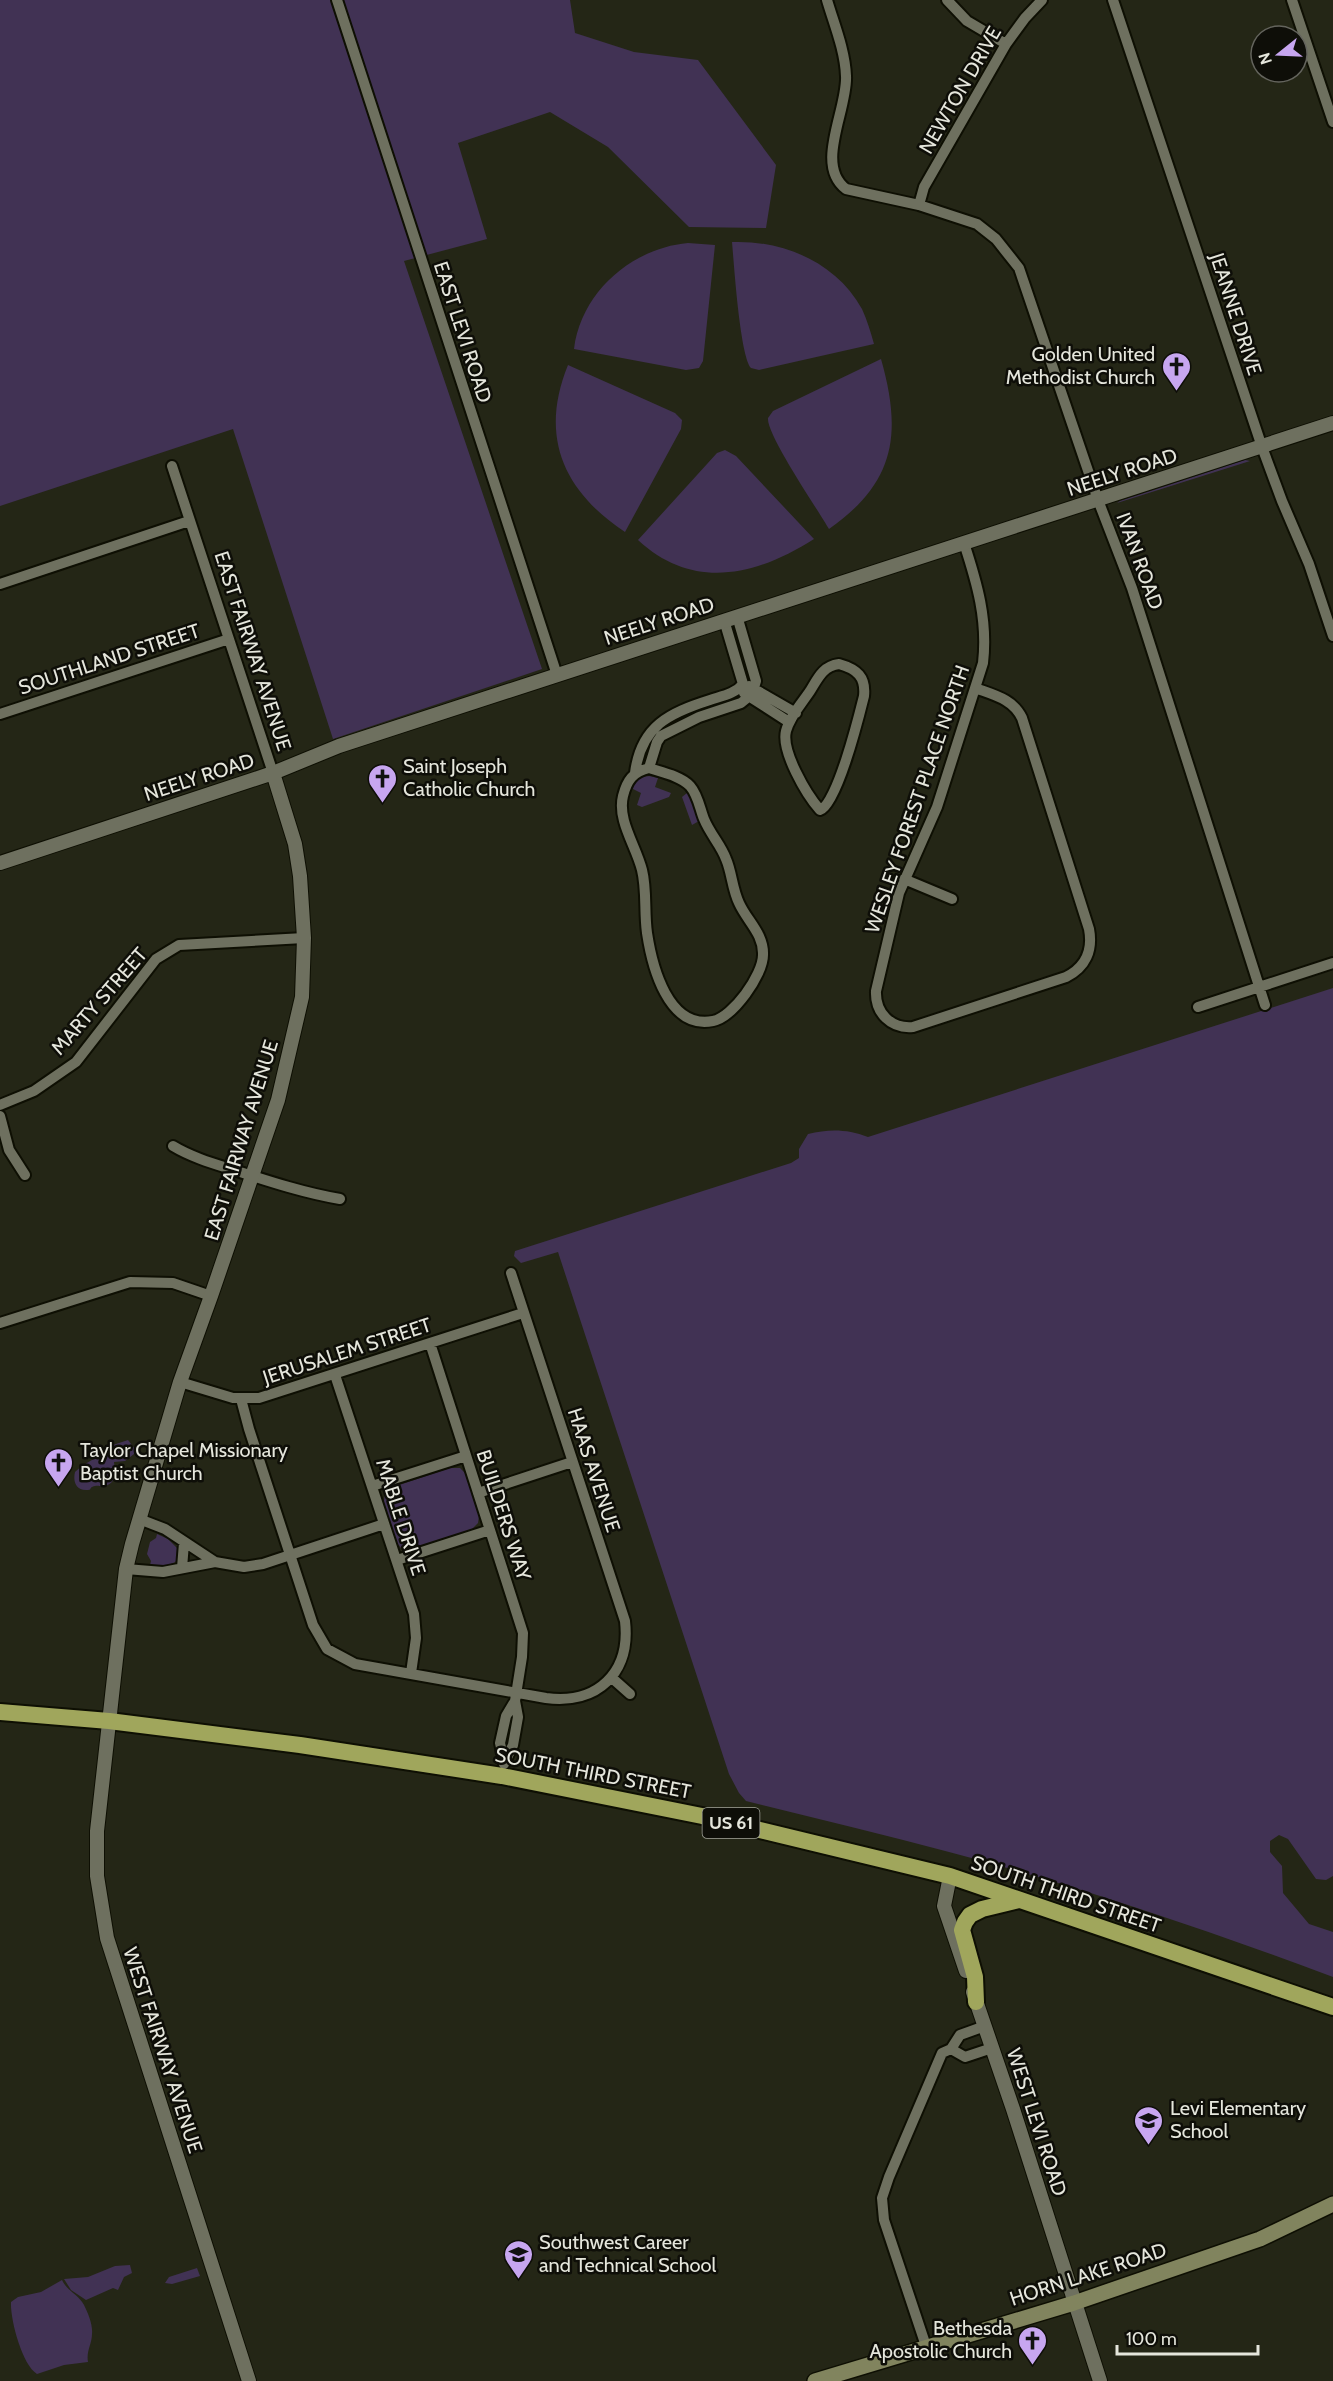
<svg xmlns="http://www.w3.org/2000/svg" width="1333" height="2381" viewBox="0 0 1333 2381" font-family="Cabin,sans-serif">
<rect width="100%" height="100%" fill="#242616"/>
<!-- green -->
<path fill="#413254" d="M 0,0 L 570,0 L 575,33 L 634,52 L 698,60 L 776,165 L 766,228 L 689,227 L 608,147 L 550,112 L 458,143 L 487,239 L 404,261 L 542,669 L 333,739 L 233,429 L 0,506 Z
M 732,242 C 783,240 836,262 862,309 C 867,320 871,333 874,344 L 759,370 L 751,368 C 740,355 734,264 732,242 Z
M 688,243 L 715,245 L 703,361 L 699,368 L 686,370 L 574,349 C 581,292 632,248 688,243 Z
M 881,359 C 902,433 896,482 829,529 C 818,510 766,434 768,418 L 773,411 Z
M 568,365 L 675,413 L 682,420 L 681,429 L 625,532 C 563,491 539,436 568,365 Z
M 725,450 L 736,456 L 814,539 C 756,576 693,591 638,540 L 717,453 Z
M 1245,460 L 1250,461 L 1117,503 L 1120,501 Z
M 649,776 L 658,778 L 655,787 L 671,793 L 669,797 L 642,807 L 637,805 L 641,793 L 633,789 C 633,781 641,777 649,776 Z
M 687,793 L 689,794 L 699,821 L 692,825 L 682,797 Z
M 1333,988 L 1333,1876 L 1326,1880 L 1316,1879 L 1288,1839 L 1279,1835 L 1270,1841 L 1270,1852 L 1282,1866 L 1283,1893 L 1309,1924 L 1333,1932 L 1333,1977 C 1207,1930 1079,1886 949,1852 C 881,1834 814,1818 746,1801 L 739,1793 L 729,1774 L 558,1252 L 521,1263 L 514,1256 L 515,1251 L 791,1163 L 799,1158 L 799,1149 L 808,1134 C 829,1129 847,1129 868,1137 Z
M 128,1440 L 135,1449 L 134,1454 L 125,1461 L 114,1462 C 115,1471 117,1483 105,1486 C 101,1487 98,1485 95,1486 C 87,1488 94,1490 86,1490 C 75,1490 73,1480 75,1472 C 82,1465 91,1460 100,1456 L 101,1449 Z
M 450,1468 L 460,1468 L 465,1473 L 479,1516 L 478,1523 L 471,1530 L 410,1550 L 401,1548 L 397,1543 C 392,1528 375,1500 390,1488 Z
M 157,1534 L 168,1539 L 178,1549 L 178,1560 C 170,1566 159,1568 150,1565 L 151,1561 L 147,1554 L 150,1542 L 156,1538 Z
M 130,2265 L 132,2273 L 124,2277 L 118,2290 L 113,2288 L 86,2300 L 71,2290 L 64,2279 L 88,2277 L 115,2266 Z
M 197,2268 L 200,2276 L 172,2284 L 165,2283 L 169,2277 Z
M 62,2280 C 67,2291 79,2295 84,2305 C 88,2313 93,2325 92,2334 C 92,2344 86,2351 88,2362 L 64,2365 L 37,2374 C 22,2365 10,2319 11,2302 L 18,2297 L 41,2292 Z"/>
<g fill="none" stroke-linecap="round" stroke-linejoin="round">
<defs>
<path id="minor" d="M 337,0 L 557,675
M 827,0 C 834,24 845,50 846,76 C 848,109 814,165 846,189 L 919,205 L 977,224 L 996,239 L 1019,268 L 1098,500 L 1132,588 L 1265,1005
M 947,0 L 967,21 L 1006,44
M 1113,0 L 1262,447 L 1282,501 L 1309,564 L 1333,636
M 1292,0 L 1333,122
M 919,205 L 924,187 L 1006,44 L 1025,18 L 1042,0
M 172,466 L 273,773
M 964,543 C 977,583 988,620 983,663 L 937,807 L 899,893 L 876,991 C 875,1013 891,1029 913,1027 L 1066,977 C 1086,967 1093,950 1089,929 L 1022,718 C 1013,699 994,695 975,688
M 0,584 L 189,521
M 839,664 C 857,669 866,677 864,696 C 859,716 837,805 820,810 C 806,794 781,751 786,731 C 790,716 802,703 810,691 C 818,678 823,666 839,664 Z
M 749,686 L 796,713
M 744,693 L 789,722
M 0,714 L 229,639
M 649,768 C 661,772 681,776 690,786 C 698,795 700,809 704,819 C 710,834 721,845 726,859 C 732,873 732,888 739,903 C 747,921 764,934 763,955 C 763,975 733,1017 713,1021 C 668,1030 652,966 647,933 C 644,912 647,890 642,870 C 636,846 617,820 623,796 C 627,780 633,772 649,768 Z
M 649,768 L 657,742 L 661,736 L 699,717 L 741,703 L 752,694 L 756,681 L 737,616
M 635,773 C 641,726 669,713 710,700 C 722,696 735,694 743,684 L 724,620
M 904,879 L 952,899
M 1198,1007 L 1333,963
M 0,1105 L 34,1091 L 76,1062 L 156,959 L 179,945 L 304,938
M 0,1116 L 9,1150 L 25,1175
M 173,1146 C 193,1158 215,1164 237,1171 C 271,1182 305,1193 340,1199
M 0,1323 L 130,1282 L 173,1283 L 211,1296
M 430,1343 L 523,1633 L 522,1657 L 515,1701 L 506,1716 L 500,1743 L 504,1761
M 335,1375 L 414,1614 L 416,1638 L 411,1673
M 180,1382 L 233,1398 L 259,1398 L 523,1313
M 241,1399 L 249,1429 L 313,1625 L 327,1649 L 355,1664 L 546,1698 C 597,1705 631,1673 625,1621 L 511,1273
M 372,1486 L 466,1456
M 478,1493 L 572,1462
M 139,1519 L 165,1529 L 215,1562 L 244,1567 L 263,1564 L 384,1524
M 397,1560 L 490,1530
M 182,1568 L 184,1543
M 126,1569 L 163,1572 L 215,1562
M 612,1678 L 630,1694
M 504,1764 L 513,1745 L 518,1717 L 515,1701
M 951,2049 L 965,2057 L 992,2048
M 951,2049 L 960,2035 L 985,2026
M 926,2346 L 884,2220 L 882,2198 L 889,2177 L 942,2053 L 951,2049"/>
<path id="tertiary" d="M 0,863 L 273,773 L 339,746 L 1333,423
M 950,1876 L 944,1906 L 966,1971
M 973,1992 L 1013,2109 L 1100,2381
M 249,2381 L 107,1938 L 97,1876 L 97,1831 L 126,1569 L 132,1544 L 180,1382 L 211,1296 L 278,1100 L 302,997 L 304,938 L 300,876 L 295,844 L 273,773"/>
<path id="secondary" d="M 815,2381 L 1074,2303 L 1260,2239 L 1333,2204"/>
<path id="trunk" d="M 0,1712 L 109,1721 L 300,1745 L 502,1776 L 702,1816 L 950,1876 L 1333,2007
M 976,2002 L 975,1977 L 962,1930 L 965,1922 L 970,1915 L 982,1909 L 1019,1900"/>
</defs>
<!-- minor casing -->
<use href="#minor" stroke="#0e0f03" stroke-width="14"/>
<!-- tertiary casing -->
<use href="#tertiary" stroke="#0e0f03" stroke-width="16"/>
<!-- secondary casing -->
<use href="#secondary" stroke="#0e0f03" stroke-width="18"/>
<!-- trunk casing -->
<use href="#trunk" stroke="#0e0f03" stroke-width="20"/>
<!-- minor -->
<use href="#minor" stroke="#6e705f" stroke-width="10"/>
<!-- tertiary -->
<use href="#tertiary" stroke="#6e705f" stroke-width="14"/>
<!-- secondary -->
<use href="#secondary" stroke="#81845e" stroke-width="15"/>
<!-- trunk -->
<use href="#trunk" stroke="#a0a65c" stroke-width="16"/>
</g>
<!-- icons -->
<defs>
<symbol id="church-pin" viewBox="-11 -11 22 30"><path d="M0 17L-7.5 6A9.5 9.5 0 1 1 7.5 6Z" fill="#c7a6f0" stroke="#0e0e08"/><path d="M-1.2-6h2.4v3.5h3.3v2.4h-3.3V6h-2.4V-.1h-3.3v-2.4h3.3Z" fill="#111"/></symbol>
<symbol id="school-pin" viewBox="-11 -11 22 30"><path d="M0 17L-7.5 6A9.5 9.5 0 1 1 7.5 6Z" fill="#c7a6f0" stroke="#0e0e08"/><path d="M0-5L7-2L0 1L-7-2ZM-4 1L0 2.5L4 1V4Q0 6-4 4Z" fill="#111"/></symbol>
</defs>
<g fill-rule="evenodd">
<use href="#church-pin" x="1160" y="350" width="33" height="45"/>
<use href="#church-pin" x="366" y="762" width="33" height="45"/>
<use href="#church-pin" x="42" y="1446" width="33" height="45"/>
<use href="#school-pin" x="1132" y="2104" width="33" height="45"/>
<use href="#school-pin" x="502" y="2238" width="33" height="45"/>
<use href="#church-pin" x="1016" y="2324" width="33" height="45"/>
</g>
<g text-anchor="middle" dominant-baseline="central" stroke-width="5" stroke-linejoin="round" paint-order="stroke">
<!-- shield labels -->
<rect fill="#0e0e08" stroke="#a4a59c" stroke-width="1.5" x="702.5" y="1808" width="57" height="30" rx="4.5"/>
<g font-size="18" font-weight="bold" fill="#e5e6dc">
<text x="731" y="1823">US 61</text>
</g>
<!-- street labels -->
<g font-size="20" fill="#e5e6dc" stroke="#0e0e08">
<text transform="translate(960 90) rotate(-60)">NEWTON DRIVE</text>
<text transform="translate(1236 314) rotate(72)">JEANNE DRIVE</text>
<text transform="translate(463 332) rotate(72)">EAST LEVI ROAD</text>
<text transform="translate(1122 472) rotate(-18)">NEELY ROAD</text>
<text transform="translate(1140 561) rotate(70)">IVAN ROAD</text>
<text transform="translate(659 621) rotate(-18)">NEELY ROAD</text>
<text transform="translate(253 651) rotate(72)">EAST FAIRWAY AVENUE</text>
<text transform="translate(109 659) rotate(-18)">SOUTHLAND STREET</text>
<text transform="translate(199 777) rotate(-18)">NEELY ROAD</text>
<text transform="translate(917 799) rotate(-71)">WESLEY FOREST PLACE NORTH</text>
<text transform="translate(99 1001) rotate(-49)">MARTY STREET</text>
<text transform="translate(241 1140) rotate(-73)">EAST FAIRWAY AVENUE</text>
<text transform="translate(347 1351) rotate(-18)">JERUSALEM STREET</text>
<text transform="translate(594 1470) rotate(72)">HAAS AVENUE</text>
<text transform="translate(504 1515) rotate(72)">BUILDERS WAY</text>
<text transform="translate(401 1517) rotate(72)">MABLE DRIVE</text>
<text transform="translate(593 1773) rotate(11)">SOUTH THIRD STREET</text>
<text transform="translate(1066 1894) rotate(19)">SOUTH THIRD STREET</text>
<text transform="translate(163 2050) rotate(72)">WEST FAIRWAY AVENUE</text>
<text transform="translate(1037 2122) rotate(72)">WEST LEVI ROAD</text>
<text transform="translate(1088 2274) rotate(-18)">HORN LAKE ROAD</text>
</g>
<!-- poi labels -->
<g font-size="20" fill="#e5e6dc" stroke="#0e0e08" text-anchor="start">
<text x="1155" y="354" text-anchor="end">Golden United<tspan x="1155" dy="23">Methodist Church</tspan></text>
<text x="403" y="766">Saint Joseph<tspan x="403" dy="23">Catholic Church</tspan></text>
<text x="80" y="1450">Taylor Chapel Missionary<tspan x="80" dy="23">Baptist Church</tspan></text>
<text x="1170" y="2108">Levi Elementary<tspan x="1170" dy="23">School</tspan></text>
<text x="539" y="2242">Southwest Career<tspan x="539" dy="23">and Technical School</tspan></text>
<text x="1012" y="2328" text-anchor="end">Bethesda<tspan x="1012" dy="23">Apostolic Church</tspan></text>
</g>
</g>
<!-- north arrow -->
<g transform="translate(1279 54) rotate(252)"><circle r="28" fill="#0e0e08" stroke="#64645d" stroke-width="1.5"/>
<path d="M0-4.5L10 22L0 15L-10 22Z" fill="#c7a6f0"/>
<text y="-9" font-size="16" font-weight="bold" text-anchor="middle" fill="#e5e6dc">N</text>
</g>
<!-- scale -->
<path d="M1117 2345v9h141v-9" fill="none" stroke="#e5e6dc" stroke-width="3"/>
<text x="1126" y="2345" font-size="18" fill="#e5e6dc" stroke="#0e0e08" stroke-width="4.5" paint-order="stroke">100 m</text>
</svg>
